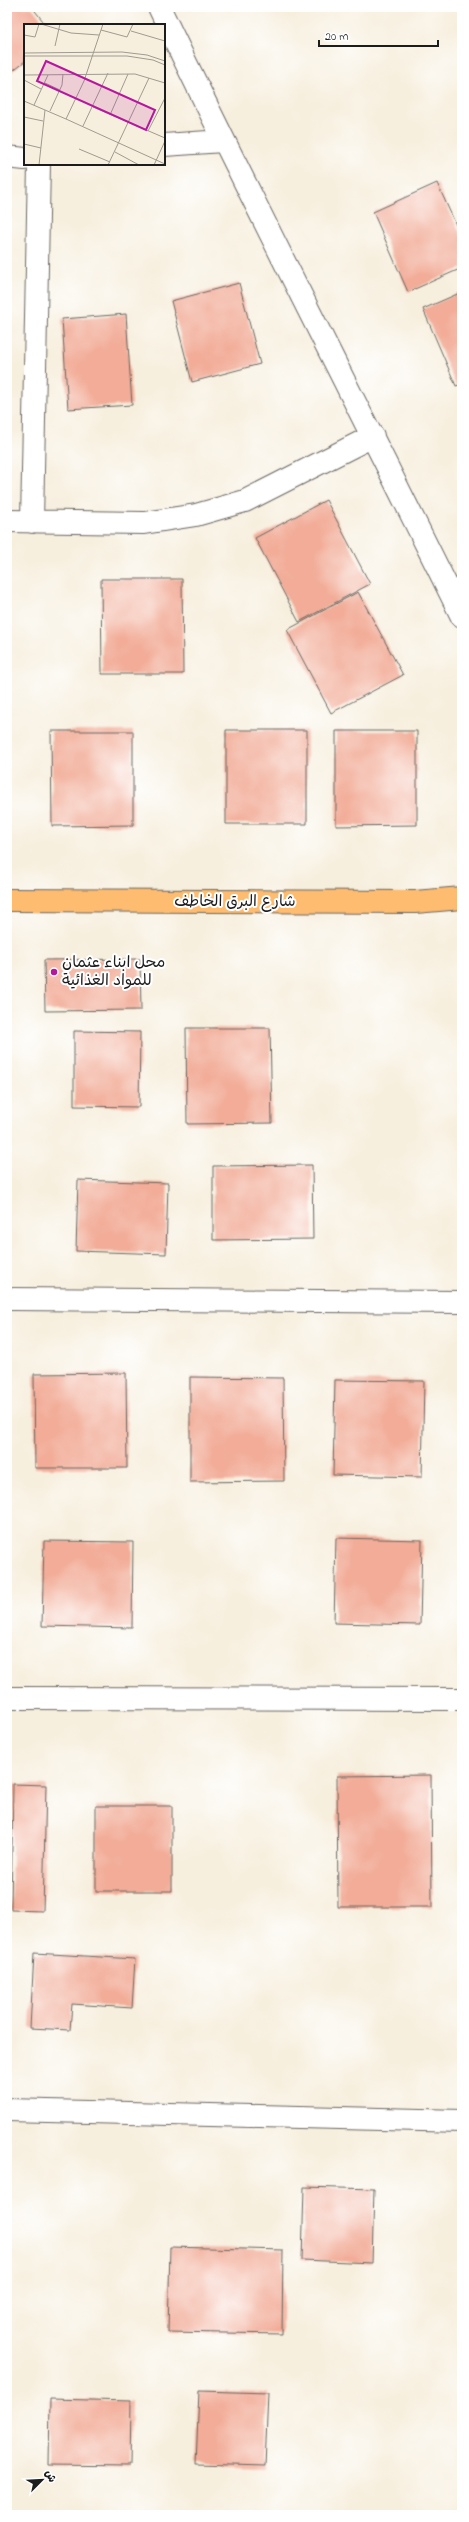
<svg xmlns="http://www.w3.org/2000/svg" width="469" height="2522" viewBox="0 0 469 2522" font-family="'Indie Flower','Playpen Sans Arabic',sans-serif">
<rect width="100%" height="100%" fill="#fff"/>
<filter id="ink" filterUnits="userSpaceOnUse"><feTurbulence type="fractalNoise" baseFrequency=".025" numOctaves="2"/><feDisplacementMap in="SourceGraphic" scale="8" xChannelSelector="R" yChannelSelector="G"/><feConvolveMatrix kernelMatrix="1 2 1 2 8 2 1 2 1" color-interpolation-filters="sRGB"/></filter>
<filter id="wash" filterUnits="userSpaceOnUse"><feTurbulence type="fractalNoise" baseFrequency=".012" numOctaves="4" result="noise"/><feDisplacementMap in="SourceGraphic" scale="16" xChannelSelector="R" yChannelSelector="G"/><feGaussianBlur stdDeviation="0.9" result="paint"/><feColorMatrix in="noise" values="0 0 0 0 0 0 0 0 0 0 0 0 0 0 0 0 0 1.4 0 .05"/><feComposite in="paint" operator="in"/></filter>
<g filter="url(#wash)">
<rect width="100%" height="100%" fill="#f7efde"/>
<g id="blocks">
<!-- building -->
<path fill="#f2ac97" d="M 7,7 L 32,7 L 46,25 L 25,25 L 25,61 L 7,75 Z
M 437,183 L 462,238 L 462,268 L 408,292 L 373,212 Z
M 239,283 L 260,364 L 192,382 L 171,301 Z
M 462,292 L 462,384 L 456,386 L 423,309 Z
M 126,314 L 132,405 L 68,409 L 62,319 Z
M 326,500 L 370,584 L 299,622 L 255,538 Z
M 101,579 L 182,579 L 183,674 L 102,674 Z
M 358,592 L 403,675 L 331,713 L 287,630 Z
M 226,730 L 307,730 L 307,824 L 226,824 Z
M 51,731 L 133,731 L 133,825 L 52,826 Z
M 336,731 L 417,731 L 417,825 L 336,826 Z
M 140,959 L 141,1010 L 45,1011 L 44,960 Z
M 186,1028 L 270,1028 L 272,1123 L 187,1124 Z
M 74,1031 L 140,1032 L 139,1107 L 74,1106 Z
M 312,1165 L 313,1239 L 213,1240 L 213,1166 Z
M 78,1180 L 168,1183 L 166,1254 L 76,1251 Z
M 126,1373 L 127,1468 L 35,1468 L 34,1374 Z
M 190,1377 L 283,1378 L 284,1481 L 190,1482 Z
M 335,1380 L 424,1381 L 422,1477 L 333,1475 Z
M 336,1538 L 422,1540 L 420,1625 L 334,1623 Z
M 44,1541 L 133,1542 L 132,1628 L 42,1626 Z
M 431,1775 L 432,1907 L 338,1907 L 337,1776 Z
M 13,1784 L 46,1785 L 43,1911 L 11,1910 Z
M 96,1806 L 172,1806 L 172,1891 L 96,1891 Z
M 34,1953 L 135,1959 L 132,2008 L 72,2004 L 70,2030 L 30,2028 Z
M 304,2187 L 374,2189 L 372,2263 L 302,2260 Z
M 170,2247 L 283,2250 L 282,2334 L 168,2332 Z
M 199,2391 L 268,2393 L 265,2466 L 196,2464 Z
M 50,2399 L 131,2401 L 130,2466 L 49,2465 Z"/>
</g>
</g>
<g filter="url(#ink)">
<use href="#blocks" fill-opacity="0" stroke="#696660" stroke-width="1"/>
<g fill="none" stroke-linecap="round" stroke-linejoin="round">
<defs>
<path id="minor" d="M 159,7 C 257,212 362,413 462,617
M 164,145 L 223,141
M 7,157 L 25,159
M 7,521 L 144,523 L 196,515 L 245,501 L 373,436
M 32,522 L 39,164
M 7,1299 L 462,1302
M 7,1698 L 462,1699
M 7,2110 L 462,2121"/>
<path id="major" d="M 7,900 L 415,902 L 462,898"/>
</defs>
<!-- minor casing -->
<use href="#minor" stroke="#696660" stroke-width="24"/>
<!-- major casing -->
<use href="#major" stroke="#696660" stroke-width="24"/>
<!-- minor -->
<use href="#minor" stroke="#fff" stroke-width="22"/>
<!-- major -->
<use href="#major" stroke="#febc70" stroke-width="22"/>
</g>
</g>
<!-- markers -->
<circle fill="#b5179e" stroke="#fff" stroke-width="1.5" cx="54" cy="972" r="4"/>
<g text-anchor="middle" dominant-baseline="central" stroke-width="4" stroke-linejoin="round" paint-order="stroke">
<!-- street labels -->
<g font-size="16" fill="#1c1c1c" stroke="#fff">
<text x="235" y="902">شارع البرق الخاطف</text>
</g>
<!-- poi labels -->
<g font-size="16" fill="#1c1c1c" stroke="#fff" text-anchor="start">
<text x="62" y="963">محل ابناء عثمان<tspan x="62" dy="18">للمواد الغذائية</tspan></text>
</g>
</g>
<!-- overview -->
<g transform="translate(24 24)">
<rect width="141" height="141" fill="#f7efde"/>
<path fill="none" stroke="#9f9b90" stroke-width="1" d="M 17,0 L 47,9 L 75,11M 77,6 L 103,13 L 109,0M 107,7 L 141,17M 0,11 L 11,13 L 15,0M 31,22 L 36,0M 0,29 L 98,28 L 123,31 L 141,37M 0,32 L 103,32 L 129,36 L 141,41M 0,51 L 111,50 L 141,59M 0,56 L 17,65M 21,59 L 36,66M 0,77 L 21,86M 10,81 L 24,51M 69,83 L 141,114M 26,87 L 38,61 L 39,50M 86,91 L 104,50M 0,93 L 19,97M 42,95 L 141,140M 59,102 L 84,49M 124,107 L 141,74M 0,120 L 17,124M 55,125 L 86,138M 91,128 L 115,141M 15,141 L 21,86 L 42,95 L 60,57 L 79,0M 84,141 L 125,54M 130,141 L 141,117"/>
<path fill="#b5179e" fill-opacity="0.15" stroke="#b5179e" stroke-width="2" d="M 22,37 L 131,86 L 122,106 L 13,57 Z"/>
<rect width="141" height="141" fill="none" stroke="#1c1c1c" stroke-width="2"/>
</g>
<!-- margin -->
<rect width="469" height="2522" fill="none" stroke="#fff" stroke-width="24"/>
<!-- north arrow -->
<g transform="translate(42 2480) rotate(66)" stroke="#ffffff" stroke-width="3" paint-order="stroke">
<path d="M0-3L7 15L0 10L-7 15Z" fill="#1c1c1c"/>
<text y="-6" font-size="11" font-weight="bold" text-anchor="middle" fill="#1c1c1c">ش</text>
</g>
<!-- scale -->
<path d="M319 40v6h119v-6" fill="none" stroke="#1c1c1c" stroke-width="2"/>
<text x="325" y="40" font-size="12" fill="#1c1c1c" stroke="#ffffff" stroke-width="3" paint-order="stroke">20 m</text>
</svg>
